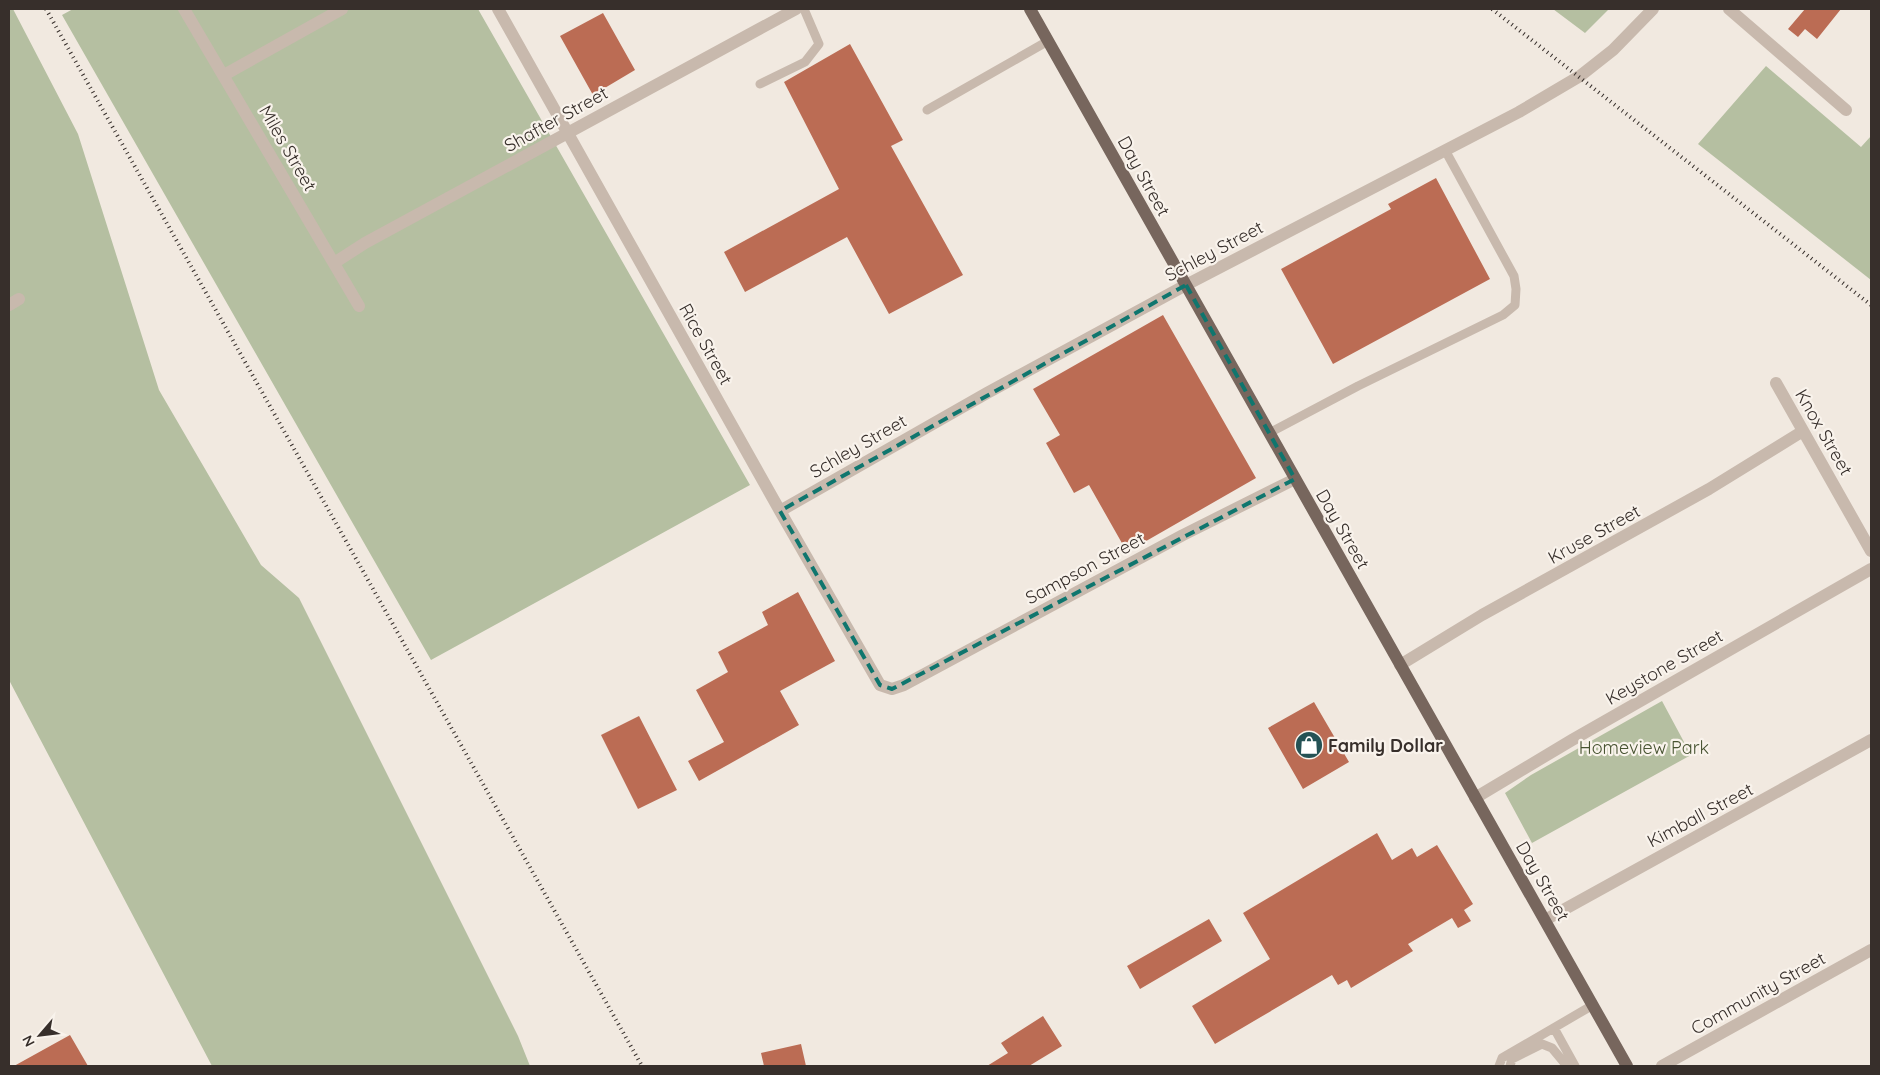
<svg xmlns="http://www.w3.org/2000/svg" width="1880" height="1075" viewBox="0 0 1880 1075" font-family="Quicksand,sans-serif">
<rect width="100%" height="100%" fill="#f1e9e0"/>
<!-- green -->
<path fill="#b5bfa1" d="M 9,9 L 13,9 L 78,134 L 159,390 L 261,565 L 299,598 L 518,1036 L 530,1066 L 212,1066 L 9,680 Z
M 73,9 L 478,9 L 750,485 L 431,660 L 62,15 Z
M 1553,9 L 1609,9 L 1585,33 Z
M 1766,66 L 1861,147 L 1871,136 L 1871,280 L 1698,144 Z
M 1662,701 L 1691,755 L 1532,843 L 1505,793 L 1531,775 Z"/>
<!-- building -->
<path fill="#bb6c54" d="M 1805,9 L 1841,9 L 1817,39 L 1805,29 L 1798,37 L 1788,29 Z
M 603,13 L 635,70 L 593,95 L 560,36 Z
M 850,44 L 903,140 L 891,146 L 963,275 L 889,314 L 847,237 L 745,292 L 724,252 L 839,189 L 784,82 Z
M 1436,178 L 1490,279 L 1333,364 L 1281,269 L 1391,209 L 1388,204 Z
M 1163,315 L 1256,478 L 1127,552 L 1089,485 L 1074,493 L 1046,443 L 1060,435 L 1033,389 Z
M 798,592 L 835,661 L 780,691 L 799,725 L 699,781 L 688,761 L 724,742 L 696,690 L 728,672 L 718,652 L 768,625 L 762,612 Z
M 1314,702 L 1349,762 L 1303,789 L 1268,728 Z
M 639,716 L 677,790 L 638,809 L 601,735 Z
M 1377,833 L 1392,860 L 1412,848 L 1417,857 L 1437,845 L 1473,904 L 1464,910 L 1471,921 L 1458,928 L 1452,918 L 1408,944 L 1413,951 L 1351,988 L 1347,980 L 1338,985 L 1332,975 L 1215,1044 L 1192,1006 L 1270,959 L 1243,913 Z
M 1209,919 L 1222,941 L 1140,989 L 1127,966 Z
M 1043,1016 L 1062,1046 L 1029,1066 L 987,1066 L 1008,1053 L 1001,1043 Z
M 70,1035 L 88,1066 L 14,1066 Z
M 801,1044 L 806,1066 L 764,1066 L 761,1053 Z"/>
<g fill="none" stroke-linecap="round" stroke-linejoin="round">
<!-- service -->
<path stroke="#c8b9ad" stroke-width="9" d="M 760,84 L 805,62 L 819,44 L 804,9
M 927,110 L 1048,41
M 1269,433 L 1358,386 L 1503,315 L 1515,305 L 1516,289 L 1514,276 L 1445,150
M 1554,1028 L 1575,1066
M 1499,1066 L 1502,1058 L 1593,1005
M 1510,1066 L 1512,1059 L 1542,1044 L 1552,1048 L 1567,1066"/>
<!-- minor -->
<path stroke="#c8b9ad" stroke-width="12" d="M 184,9 L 359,306
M 498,9 L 780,511 L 880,685 L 892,689 L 904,685 L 1183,535 L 1295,479
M 1729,9 L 1846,110
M 224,75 L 342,9
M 334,263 L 365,243 L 796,9
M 9,305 L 19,299
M 1776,383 L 1871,551
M 780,511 L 987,393 L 1186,285 L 1519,112 L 1580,76 L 1613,50 L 1653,9
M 1400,665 L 1482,615 L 1709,489 L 1803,431
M 1475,798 L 1572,740 L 1871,569
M 1545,920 L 1871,740
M 1662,1066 L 1871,950"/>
<!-- primary -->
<path stroke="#77665d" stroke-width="12" d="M 1030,9 L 1627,1066"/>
<!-- rail -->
<path stroke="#372f2b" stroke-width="4" stroke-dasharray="1 4" stroke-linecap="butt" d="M 46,9 L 642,1066
M 1492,9 L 1871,305"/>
</g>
<!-- marked area -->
<path fill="none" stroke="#0f766e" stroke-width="4" stroke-dasharray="10 6" stroke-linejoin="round" d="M 1186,285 L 1295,479 L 892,689 L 880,685 L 780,511 Z"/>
<!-- icons -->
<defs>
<symbol id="shop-disc" viewBox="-11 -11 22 22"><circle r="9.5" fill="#245255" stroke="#f9f3ec"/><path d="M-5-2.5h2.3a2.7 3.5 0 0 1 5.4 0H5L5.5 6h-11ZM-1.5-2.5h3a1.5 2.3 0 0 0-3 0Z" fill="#fff"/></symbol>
</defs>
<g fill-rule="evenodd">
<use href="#shop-disc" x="1293" y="729" width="32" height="32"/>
</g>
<g text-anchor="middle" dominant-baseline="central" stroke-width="4.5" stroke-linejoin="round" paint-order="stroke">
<!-- street labels -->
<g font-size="18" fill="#372f2b" stroke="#f9f3ec">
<text transform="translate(556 119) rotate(-29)">Shafter Street</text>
<text transform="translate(288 148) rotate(60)">Miles Street</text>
<text transform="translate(1144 176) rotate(61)">Day Street</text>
<text transform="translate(1214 251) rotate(-28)">Schley Street</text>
<text transform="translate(706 344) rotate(61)">Rice Street</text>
<text transform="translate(1824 432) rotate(60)">Knox Street</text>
<text transform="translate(858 446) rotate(-30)">Schley Street</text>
<text transform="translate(1343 529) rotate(60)">Day Street</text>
<text transform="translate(1594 534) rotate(-29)">Kruse Street</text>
<text transform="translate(1085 568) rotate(-28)">Sampson Street</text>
<text transform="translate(1664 667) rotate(-30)">Keystone Street</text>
<text transform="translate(1700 815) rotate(-28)">Kimball Street</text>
<text transform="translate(1543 881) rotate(60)">Day Street</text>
<text transform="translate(1758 993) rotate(-29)">Community Street</text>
</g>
<!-- poi labels -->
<g font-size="18" font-weight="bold" fill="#372f2b" stroke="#f9f3ec" text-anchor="start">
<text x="1328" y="745">Family Dollar</text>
</g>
<!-- park labels -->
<g font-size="18" fill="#475331" stroke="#f9f3ec">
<text x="1644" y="747">Homeview Park</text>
</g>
</g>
<!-- border -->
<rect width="1880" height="1075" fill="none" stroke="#372f2b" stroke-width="20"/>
<!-- north arrow -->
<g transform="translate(40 1035) rotate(242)" stroke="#f9f3ec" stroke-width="4" paint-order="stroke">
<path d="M0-4L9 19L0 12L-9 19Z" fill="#372f2b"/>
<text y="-8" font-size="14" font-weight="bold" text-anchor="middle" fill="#372f2b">N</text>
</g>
</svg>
